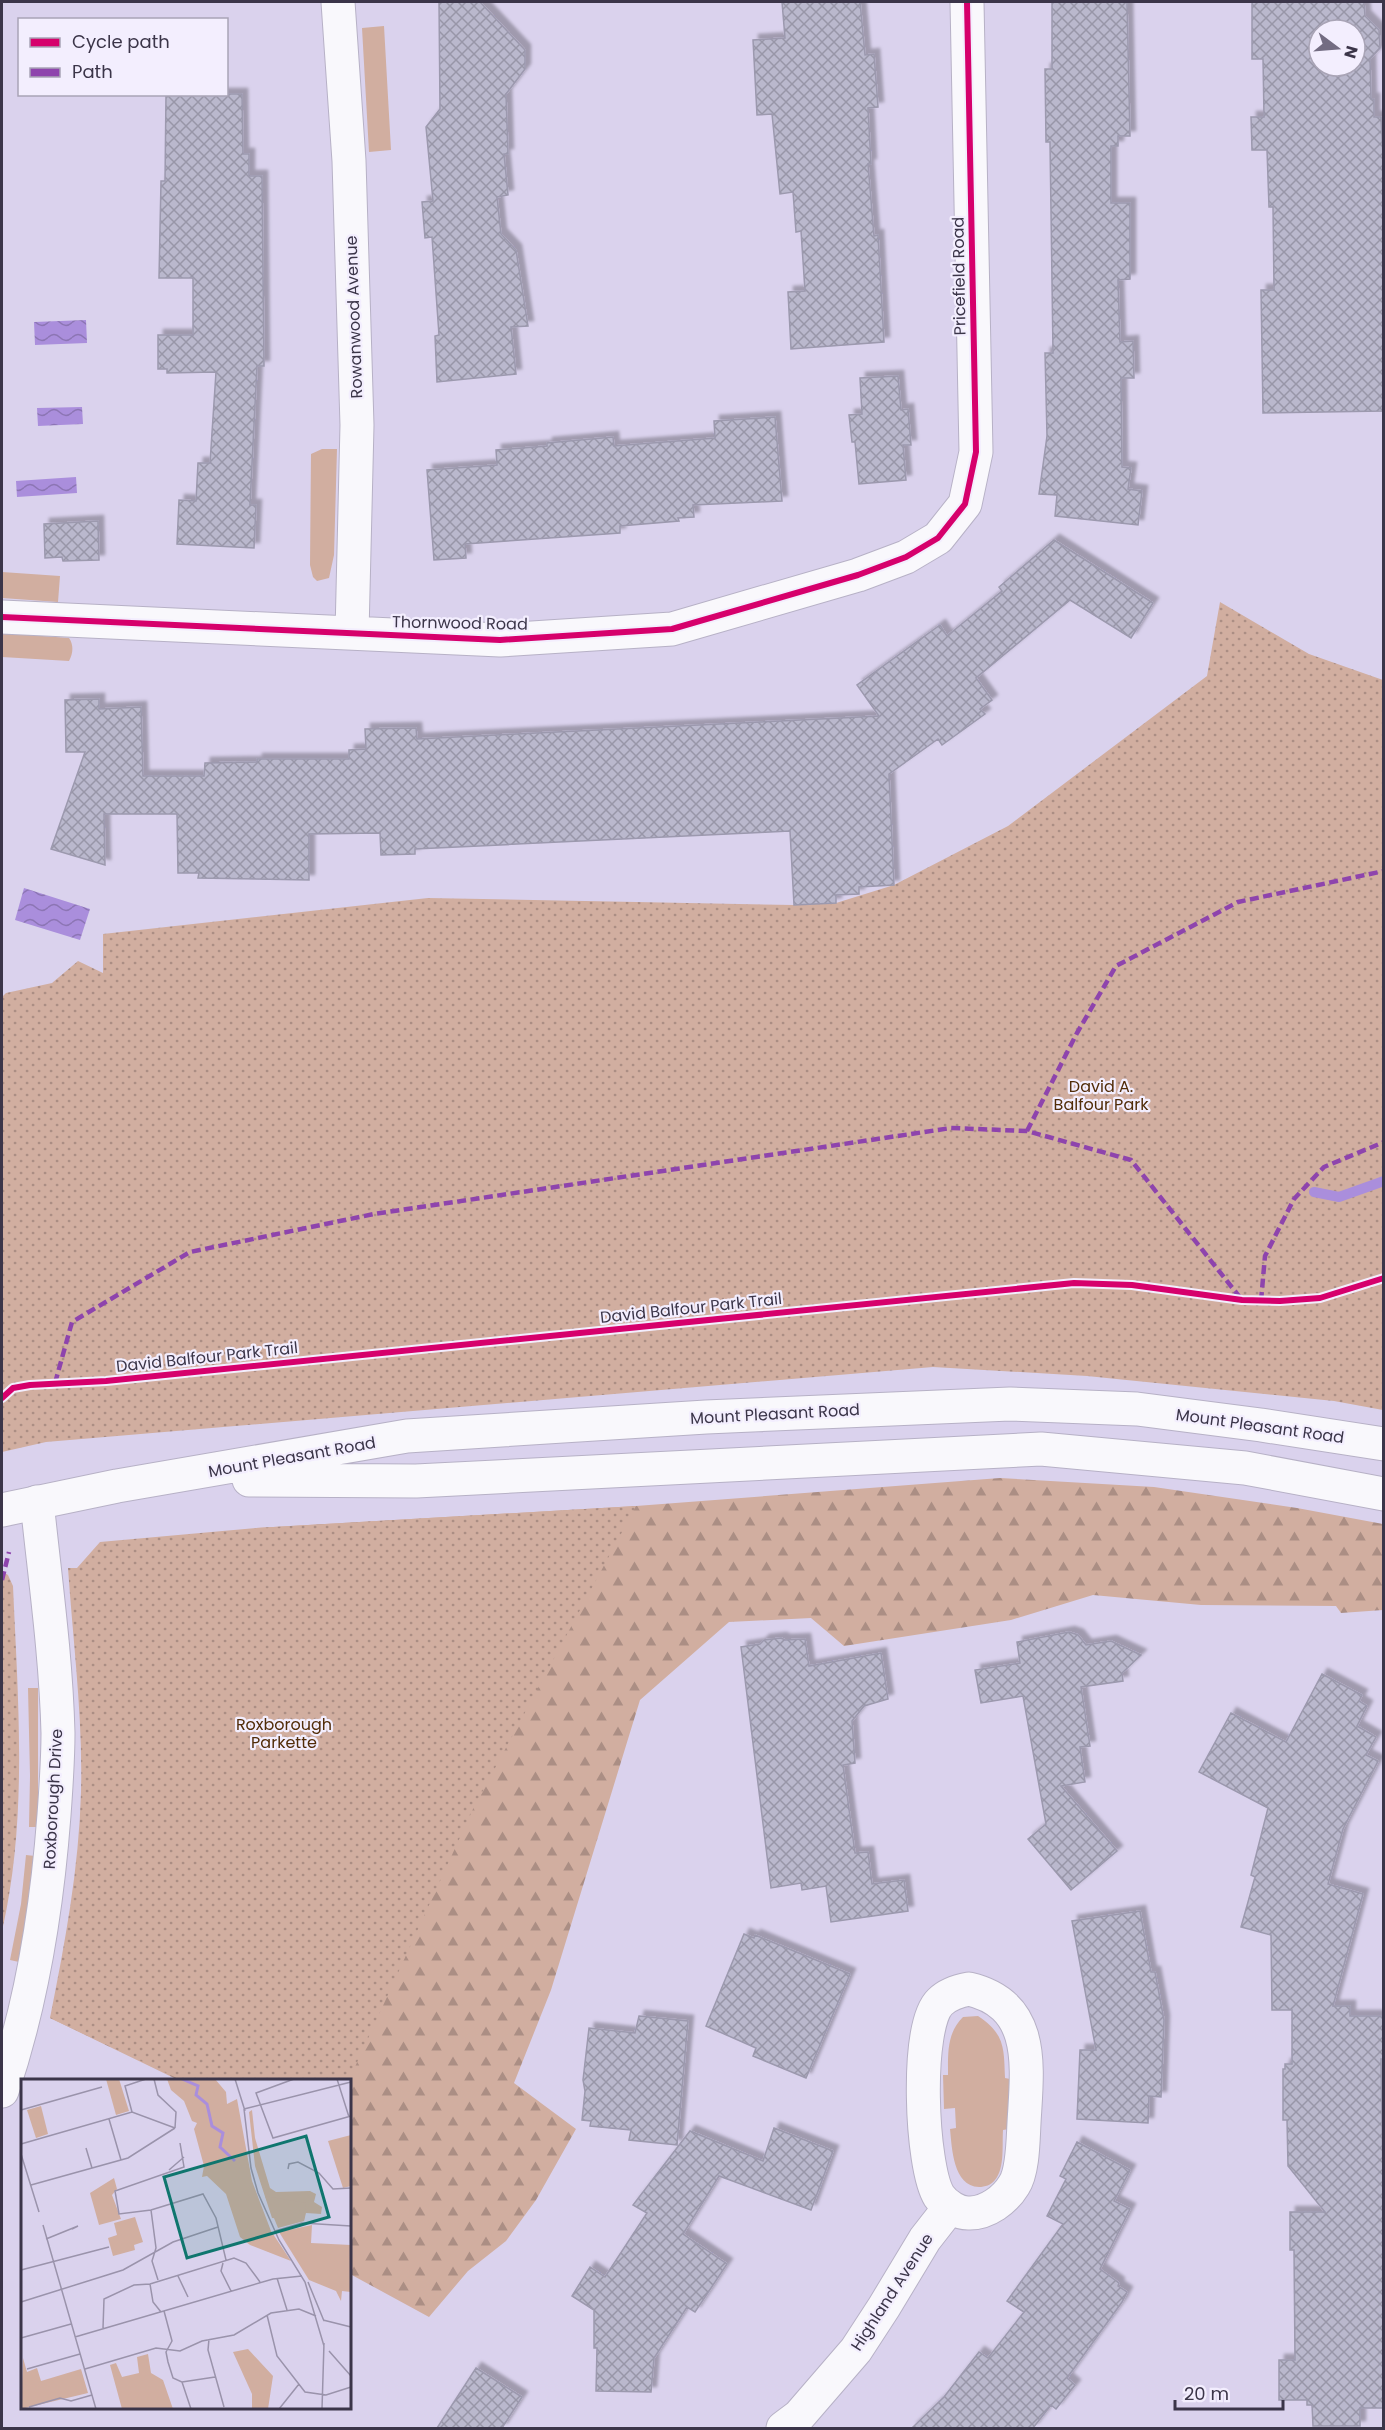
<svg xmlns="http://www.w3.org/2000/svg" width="1385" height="2430" viewBox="0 0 1385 2430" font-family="Poppins,sans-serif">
<defs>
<pattern id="forest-firs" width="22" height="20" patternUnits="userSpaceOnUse" patternTransform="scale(1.5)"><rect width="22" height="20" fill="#d1aea0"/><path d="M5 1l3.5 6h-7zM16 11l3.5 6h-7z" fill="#ab8e84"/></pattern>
<pattern id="park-dots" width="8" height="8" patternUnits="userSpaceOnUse" patternTransform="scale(1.5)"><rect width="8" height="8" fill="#d1aea0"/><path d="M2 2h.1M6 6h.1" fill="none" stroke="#ab8e84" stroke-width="1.8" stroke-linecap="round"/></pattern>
<pattern id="water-waves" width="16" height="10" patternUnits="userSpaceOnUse" patternTransform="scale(1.5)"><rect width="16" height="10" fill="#aa8edc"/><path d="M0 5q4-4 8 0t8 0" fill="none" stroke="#8c75b4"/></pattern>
<pattern id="building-cross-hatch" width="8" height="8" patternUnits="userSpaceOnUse" patternTransform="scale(1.5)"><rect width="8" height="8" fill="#bab8cd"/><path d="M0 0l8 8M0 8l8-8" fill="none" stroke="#9896a8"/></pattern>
<filter id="shadow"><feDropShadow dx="5.5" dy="-5.5" stdDeviation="1.5" flood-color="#0004"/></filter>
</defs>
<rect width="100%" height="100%" fill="#dad2ed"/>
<!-- grass -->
<path fill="#d1aea0" d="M 384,26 L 391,150 L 369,152 L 362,28 Z
M 322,449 L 337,449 L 334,555 L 329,578 L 317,581 L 313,577 L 310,565 L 311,454 Z
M 2,572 L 60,576 L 58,602 L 2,598 Z
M 2,633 L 69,638 C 74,645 73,654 69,661 L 2,657 Z
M 28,1688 L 38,1688 L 38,1827 L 29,1827 L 30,1776 Z
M 26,1855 L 35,1856 L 29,1907 L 19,1962 L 10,1960 L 21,1904 Z
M 978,2016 C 1005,2034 1004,2048 1005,2078 L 1010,2079 L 1009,2129 L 1003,2130 C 1002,2145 1005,2168 995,2180 C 991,2185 985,2187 979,2187 C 953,2186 952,2148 950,2129 L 956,2128 L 955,2108 L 944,2109 L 943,2075 L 948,2075 C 948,2052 947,2033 963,2017 Z"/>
<!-- forest -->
<path fill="url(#forest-firs)" d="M 1000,1478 L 1154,1487 L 1297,1508 L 1383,1524 L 1383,1610 L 1341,1613 L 1336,1606 L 1201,1605 L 1093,1595 L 1011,1620 L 844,1646 L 811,1618 L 729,1622 L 640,1700 L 551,1990 L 514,2083 L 576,2129 L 536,2200 L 506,2241 L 468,2271 L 429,2317 L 350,2274 L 350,2080 L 174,2080 L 174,2078 L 50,2018 L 78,1946 L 256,1528 L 636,1506 Z"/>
<!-- park -->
<path fill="url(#park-dots)" d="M 1220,602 L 1309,654 L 1383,680 L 1383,1410 L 1334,1401 L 1087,1376 L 933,1367 L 46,1442 L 2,1452 L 2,997 L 6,993 L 52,983 L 78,961 L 103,973 L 103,934 L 428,898 L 794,905 L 836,903 L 894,885 L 1008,826 L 1207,676 Z
M 636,1506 L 473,1809 L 349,2080 L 181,2080 L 50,2018 C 65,1943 79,1868 81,1792 C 83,1717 73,1642 68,1568 L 77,1568 L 100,1542 L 256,1528 Z
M 2,1571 L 8,1575 L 13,1586 C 18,1701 28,1818 2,1931 Z"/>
<!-- water -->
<path fill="url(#water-waves)" d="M 86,320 L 87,343 L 35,345 L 34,322 Z
M 82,407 L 83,424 L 38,426 L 37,408 Z
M 76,477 L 77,493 L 17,497 L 16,481 Z
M 24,888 L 90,909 L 80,940 L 15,920 Z"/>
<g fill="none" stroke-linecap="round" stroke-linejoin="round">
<!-- stream -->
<path stroke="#aa8edc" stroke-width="10" d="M 1314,1192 L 1339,1197 L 1384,1181"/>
</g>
<!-- building -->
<path fill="url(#building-cross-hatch)" stroke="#9c99ae" stroke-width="1.5" fill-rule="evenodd" filter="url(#shadow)" d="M 439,2 L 480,2 L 525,50 L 525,69 L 506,94 L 508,154 L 504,154 L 508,195 L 497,197 L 501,234 L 516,250 L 528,326 L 511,327 L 516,374 L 437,382 L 435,336 L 439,335 L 432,237 L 425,238 L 422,202 L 433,201 L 426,127 L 440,109 Z
M 782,2 L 860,2 L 865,55 L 874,54 L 878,107 L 868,108 L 871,164 L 868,164 L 874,236 L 878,235 L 884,342 L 791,349 L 788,292 L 805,291 L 801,231 L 796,232 L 793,192 L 780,194 L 772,114 L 757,115 L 753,40 L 785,38 Z
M 1052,2 L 1127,2 L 1130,136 L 1118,136 L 1118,146 L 1111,146 L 1111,203 L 1130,203 L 1130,279 L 1118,280 L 1120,342 L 1133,341 L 1134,378 L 1121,378 L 1122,467 L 1131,468 L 1128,489 L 1142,491 L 1138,525 L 1055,516 L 1057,495 L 1039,494 L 1047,436 L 1045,353 L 1053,353 L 1050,142 L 1046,142 L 1045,69 L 1052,69 Z
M 1252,2 L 1364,2 L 1365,16 L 1379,30 L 1380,48 L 1370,59 L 1371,99 L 1374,99 L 1374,117 L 1381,117 L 1383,156 L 1383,411 L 1263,413 L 1261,290 L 1274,290 L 1273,207 L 1269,207 L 1267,150 L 1252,150 L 1251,117 L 1264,117 L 1263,59 L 1252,59 ZM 1319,30 L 1355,30 L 1355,66 L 1319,66 Z
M 166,94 L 242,94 L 243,154 L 249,154 L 249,176 L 262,176 L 264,366 L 257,366 L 252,464 L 250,505 L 256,505 L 254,548 L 177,544 L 179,500 L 196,501 L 198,463 L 210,463 L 216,372 L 167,373 L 167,369 L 158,369 L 158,335 L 193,335 L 193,278 L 159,278 L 161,181 L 165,181 Z
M 898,376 L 901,410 L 908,409 L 911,445 L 903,445 L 906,480 L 859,484 L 855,442 L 852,442 L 849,415 L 862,414 L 860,378 Z
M 775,417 L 782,501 L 693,505 L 694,517 L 678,518 L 679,521 L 620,526 L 620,533 L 465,544 L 466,558 L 434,560 L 427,470 L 497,465 L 496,450 L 547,446 L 547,443 L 613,437 L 614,446 L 715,438 L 714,421 Z
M 98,521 L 99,560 L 63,561 L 62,557 L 45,558 L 44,524 Z
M 1054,540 L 1153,603 L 1131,638 L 1070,600 L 976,678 L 992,700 L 980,709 L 985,714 L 942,745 L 938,739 L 889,774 L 894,885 L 859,887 L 859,894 L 836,895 L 836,903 L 794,905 L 790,831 L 415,849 L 415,854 L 381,855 L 380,833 L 309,834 L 309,880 L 198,878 L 199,873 L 178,873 L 177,814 L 104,814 L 105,865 L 51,849 L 85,752 L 66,752 L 65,700 L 99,699 L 99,709 L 141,707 L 143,776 L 204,776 L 205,763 L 257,762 L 257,759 L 349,759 L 349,750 L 366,749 L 365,729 L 416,728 L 417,739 L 879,716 L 857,685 L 940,625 L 947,636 L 1002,591 L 999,587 Z
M 1069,1632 L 1078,1635 L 1086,1645 L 1111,1641 L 1141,1655 L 1122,1673 L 1123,1681 L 1081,1687 L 1090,1746 L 1080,1747 L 1085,1782 L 1061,1786 L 1117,1851 L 1071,1890 L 1028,1839 L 1046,1824 L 1023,1696 L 981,1703 L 975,1670 L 1020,1663 L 1017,1642 Z
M 781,1638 L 785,1640 L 805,1639 L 809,1666 L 881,1653 L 888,1699 L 864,1706 L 852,1721 L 855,1763 L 843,1765 L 855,1853 L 868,1852 L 872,1884 L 904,1880 L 908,1911 L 831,1922 L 826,1886 L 802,1890 L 801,1883 L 771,1888 L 741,1647 L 760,1644 L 764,1640 Z
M 1322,1674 L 1362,1695 L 1359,1701 L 1367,1706 L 1357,1726 L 1376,1737 L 1366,1755 L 1378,1761 L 1343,1829 L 1328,1884 L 1363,1894 L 1333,2006 L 1350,2006 L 1350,2016 L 1383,2016 L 1383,2059 L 1381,2059 L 1383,2180 L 1383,2408 L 1360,2408 L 1360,2426 L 1313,2426 L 1312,2405 L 1307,2405 L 1307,2400 L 1279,2400 L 1279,2360 L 1295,2360 L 1294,2250 L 1290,2250 L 1290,2212 L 1325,2212 L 1288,2166 L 1287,2120 L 1283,2120 L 1283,2069 L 1285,2069 L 1285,2064 L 1292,2064 L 1292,2010 L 1272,2010 L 1271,1935 L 1241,1927 L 1255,1877 L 1251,1875 L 1268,1808 L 1199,1772 L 1231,1713 L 1286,1742 Z
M 1140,1911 L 1151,1972 L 1155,1972 L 1164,2020 L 1161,2097 L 1149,2096 L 1148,2123 L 1077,2119 L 1080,2050 L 1096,2050 L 1072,1921 Z
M 744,1934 L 754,1938 L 755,1935 L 850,1974 L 806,2078 L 753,2056 L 756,2048 L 706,2026 Z
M 639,2016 L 688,2021 L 677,2145 L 629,2140 L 631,2130 L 590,2126 L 591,2121 L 582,2120 L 585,2091 L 583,2080 L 589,2028 L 635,2033 Z
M 774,2128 L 833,2151 L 811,2210 L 719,2176 L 683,2234 L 727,2264 L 695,2312 L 687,2307 L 654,2358 L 651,2392 L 596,2391 L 597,2348 L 594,2348 L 594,2310 L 572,2296 L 590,2267 L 605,2277 L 647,2213 L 633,2205 L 690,2131 L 763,2161 Z
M 1077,2142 L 1130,2170 L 1114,2201 L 1130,2209 L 1100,2269 L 1119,2283 L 1118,2286 L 1127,2292 L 1122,2302 L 1067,2378 L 1075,2385 L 1056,2409 L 1051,2405 L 1033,2428 L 912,2428 L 944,2397 L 979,2352 L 988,2358 L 1024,2312 L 1007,2301 L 1063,2224 L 1047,2216 L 1066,2179 L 1060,2176 Z
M 476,2368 L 522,2397 L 502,2428 L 437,2428 Z"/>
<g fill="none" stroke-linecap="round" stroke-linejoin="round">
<defs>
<path id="minor" d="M 338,2 L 349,161 L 357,425 L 352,633
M 2,617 L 500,640 L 672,629 L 858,575 L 906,557 L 938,538 L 965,504 L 976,452 L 967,2
M 969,1989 C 1037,2005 1027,2068 1024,2123 C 1023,2141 1023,2171 1014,2185 C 1005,2200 987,2213 970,2213 C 959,2214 945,2205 939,2196 C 921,2167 915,2026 940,2002 C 948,1994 958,1991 969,1989 Z
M 2,2091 C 32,2003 47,1908 54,1815 C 56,1788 58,1760 58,1733 C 56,1656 45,1579 37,1502
M 783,2428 L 799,2416 L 856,2350 L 884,2307 L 925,2239 L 950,2207"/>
<path id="secondary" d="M 249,1480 L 416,1481 L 1041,1449 L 1245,1468 L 1384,1494
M 2,1510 L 117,1486 L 407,1436 L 706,1417 L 1010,1404 L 1137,1409 L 1261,1425 L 1384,1444"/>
</defs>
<!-- minor casing -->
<use href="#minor" stroke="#b7b1c6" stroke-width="35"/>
<!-- secondary casing -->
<use href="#secondary" stroke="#b7b1c6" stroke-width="35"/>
<!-- minor -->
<use href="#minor" stroke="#f9f8fc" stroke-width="33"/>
<!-- secondary -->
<use href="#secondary" stroke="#f9f8fc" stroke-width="33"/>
<!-- quiet -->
<path stroke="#8e44ad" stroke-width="4.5" stroke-dasharray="9 4.5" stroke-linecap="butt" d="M 1027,1131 L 1077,1033 L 1116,966 L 1238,902 L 1384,871
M 1261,1301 L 1265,1256 L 1294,1199 L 1324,1167 L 1384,1142
M 55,1383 L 72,1322 L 190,1252 L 374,1214 L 951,1128 L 1027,1131 L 1131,1160 L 1242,1300
M 2,1580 L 9,1552"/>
<defs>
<path id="cycleway" d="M 2,617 L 500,640 L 672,629 L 858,575 L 906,557 L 938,538 L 965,504 L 976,452 L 967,2
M 2,1398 L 13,1388 L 30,1385 L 106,1381 L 1074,1283 L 1132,1285 L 1242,1300 L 1280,1301 L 1320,1298 L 1384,1278"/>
</defs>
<!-- cycleway casing -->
<use href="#cycleway" stroke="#f3eefe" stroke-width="10"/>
<!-- cycleway -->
<use href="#cycleway" stroke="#d6006c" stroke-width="6"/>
</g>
<g text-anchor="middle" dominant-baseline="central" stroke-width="4.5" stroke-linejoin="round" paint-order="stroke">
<!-- street labels -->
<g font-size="16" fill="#3b3549" stroke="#f3eefe">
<text transform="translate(959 276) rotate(-91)">Pricefield Road</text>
<text transform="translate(354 317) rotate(-92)">Rowanwood Avenue</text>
<text transform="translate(460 623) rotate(1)">Thornwood Road</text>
<text transform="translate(691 1308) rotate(-6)">David Balfour Park Trail</text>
<text transform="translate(207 1357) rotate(-6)">David Balfour Park Trail</text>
<text transform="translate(775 1414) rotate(-3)">Mount Pleasant Road</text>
<text transform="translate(1260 1426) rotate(8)">Mount Pleasant Road</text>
<text transform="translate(292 1457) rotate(-10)">Mount Pleasant Road</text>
<text transform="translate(53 1799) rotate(-87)">Roxborough Drive</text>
<text transform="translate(892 2292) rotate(-57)">Highland Avenue</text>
</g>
<!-- park labels -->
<g font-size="16" fill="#512c08" stroke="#f3eefe">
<text x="1101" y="1086">David A.<tspan x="1101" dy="18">Balfour Park</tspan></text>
<text x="284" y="1724">Roxborough<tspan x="284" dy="18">Parkette</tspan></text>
</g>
</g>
<!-- overview -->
<g transform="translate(21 2079)">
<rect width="330" height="330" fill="#dad2ed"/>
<path d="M 20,27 L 27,55 L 15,59 L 6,31 Z" fill="#d1aea0"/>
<path d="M 231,31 L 234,59 L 249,109 L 255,113 L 289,112 L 295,115 L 293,123 L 301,128 L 300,135 L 285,134 L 283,142 L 251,139 L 234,87 L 228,33 ZM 227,270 L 252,297 L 247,330 L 231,330 L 231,315 L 212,273 Z" fill="#d1aea0"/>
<path d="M 85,0 L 98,0 L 108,32 L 95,36 ZM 146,0 L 194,0 L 205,13 L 206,25 L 216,20 L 231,102 L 250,152 L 270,182 L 229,166 L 219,158 L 205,115 L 186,97 L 181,98 L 183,87 L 173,50 L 176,44 L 171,42 L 163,22 L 150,11 ZM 330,56 L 330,107 L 322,109 L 307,62 ZM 93,99 L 96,110 L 91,116 L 100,140 L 78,146 L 69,114 ZM 244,117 L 285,124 L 283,142 L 257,149 ZM 114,138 L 122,163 L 113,166 L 114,171 L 92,177 L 87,159 L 96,156 L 93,144 ZM 291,146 L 290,164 L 330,166 L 330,213 L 321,212 L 320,222 L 315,212 L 288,201 L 258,153 ZM 127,275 L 130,294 L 142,301 L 152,330 L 101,330 L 89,286 L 95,284 L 101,298 L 118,294 L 116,278 ZM 2,279 L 6,293 L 16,289 L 20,302 L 60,290 L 67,314 L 0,330 Z" fill="#d1aea0"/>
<path fill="none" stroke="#aa8edc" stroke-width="3" d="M 161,0 L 177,7 L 175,16 L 186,25 L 191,47 L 202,54 L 199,68 L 214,82"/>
<path fill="none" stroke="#9a93ab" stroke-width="1.5" d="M 133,0 L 137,16 L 155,33 L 154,49M 214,0 L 224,32M 273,0 L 235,14 L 252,59 L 330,37M 316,0 L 328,38M 223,30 L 330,3M 223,30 L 230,89 L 237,114 L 258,161 L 284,203 L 303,267M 0,31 L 81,8M 111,33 L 104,7 L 125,0M 88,40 L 100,81M 159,64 L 163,88 L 94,112 L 98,135 L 130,131 L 182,115 L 195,139 L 205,181M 0,65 L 111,33 L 154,49M 65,69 L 71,89M 0,75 L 18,133M 267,90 L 268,85 L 277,83 L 298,94 L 312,110 L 330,109M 148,91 L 163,78M 10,106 L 107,79 L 154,49M 130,131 L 135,169 L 131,182 L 137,201M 22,146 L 75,330M 254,152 L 281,144 L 330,147M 25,160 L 57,147 L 51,150M 202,184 L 200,192 L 210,212M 0,191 L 88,168M 157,197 L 167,218M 256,199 L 266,231M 287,203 L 303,242M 129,205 L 132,223 L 140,233M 0,223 L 102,191 L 152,163 L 197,148M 143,232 L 151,262 L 145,273 L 147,283 L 152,299 L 161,303 L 170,330M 246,236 L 256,277 L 284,313 L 305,316 L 330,308M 302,241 L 330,248M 82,249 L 83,220 L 113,206 L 129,205 L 213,179 L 225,184 L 239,203M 54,258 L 252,200 L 281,197M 0,259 L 50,245M 188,260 L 187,271 L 203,328M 308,272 L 330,297M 6,290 L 59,275M 64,290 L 135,269 L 159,272 L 181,262 L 213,256 L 250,234 L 278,230 L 295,237M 161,303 L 194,298M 8,328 L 39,319 L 50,322 L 71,316M 258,330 L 278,305M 301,330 L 303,264"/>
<path fill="#0f766e" fill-opacity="0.15" stroke="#0f766e" stroke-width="3" d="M 285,57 L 308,138 L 166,179 L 143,98 Z"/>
<rect width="330" height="330" fill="none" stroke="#3b3549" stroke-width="3"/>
</g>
<!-- border -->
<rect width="1385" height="2430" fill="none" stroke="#3b3549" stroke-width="6"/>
<!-- legend -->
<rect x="18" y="18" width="210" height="78" fill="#f3eefe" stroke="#a9a4b6" stroke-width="1.5"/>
<rect x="30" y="38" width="30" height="9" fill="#d6006c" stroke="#a9a4b6" stroke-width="1.5"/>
<text x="72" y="48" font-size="18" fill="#3b3549">Cycle path</text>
<rect x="30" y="68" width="30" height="9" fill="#8e44ad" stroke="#a9a4b6" stroke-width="1.5"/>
<text x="72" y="78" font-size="18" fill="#3b3549">Path</text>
<!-- north arrow -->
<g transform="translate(1337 48) rotate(106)"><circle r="28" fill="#f3eefe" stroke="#a9a4b6" stroke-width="1.5"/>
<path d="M0-4.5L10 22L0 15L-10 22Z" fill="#736c82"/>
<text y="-9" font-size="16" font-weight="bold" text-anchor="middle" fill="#3b3549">N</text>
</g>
<!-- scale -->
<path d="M1175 2400v9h108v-9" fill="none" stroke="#3b3549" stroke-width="3"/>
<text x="1184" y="2400" font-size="18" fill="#3b3549" stroke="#f3eefe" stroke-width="4.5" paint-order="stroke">20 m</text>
</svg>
